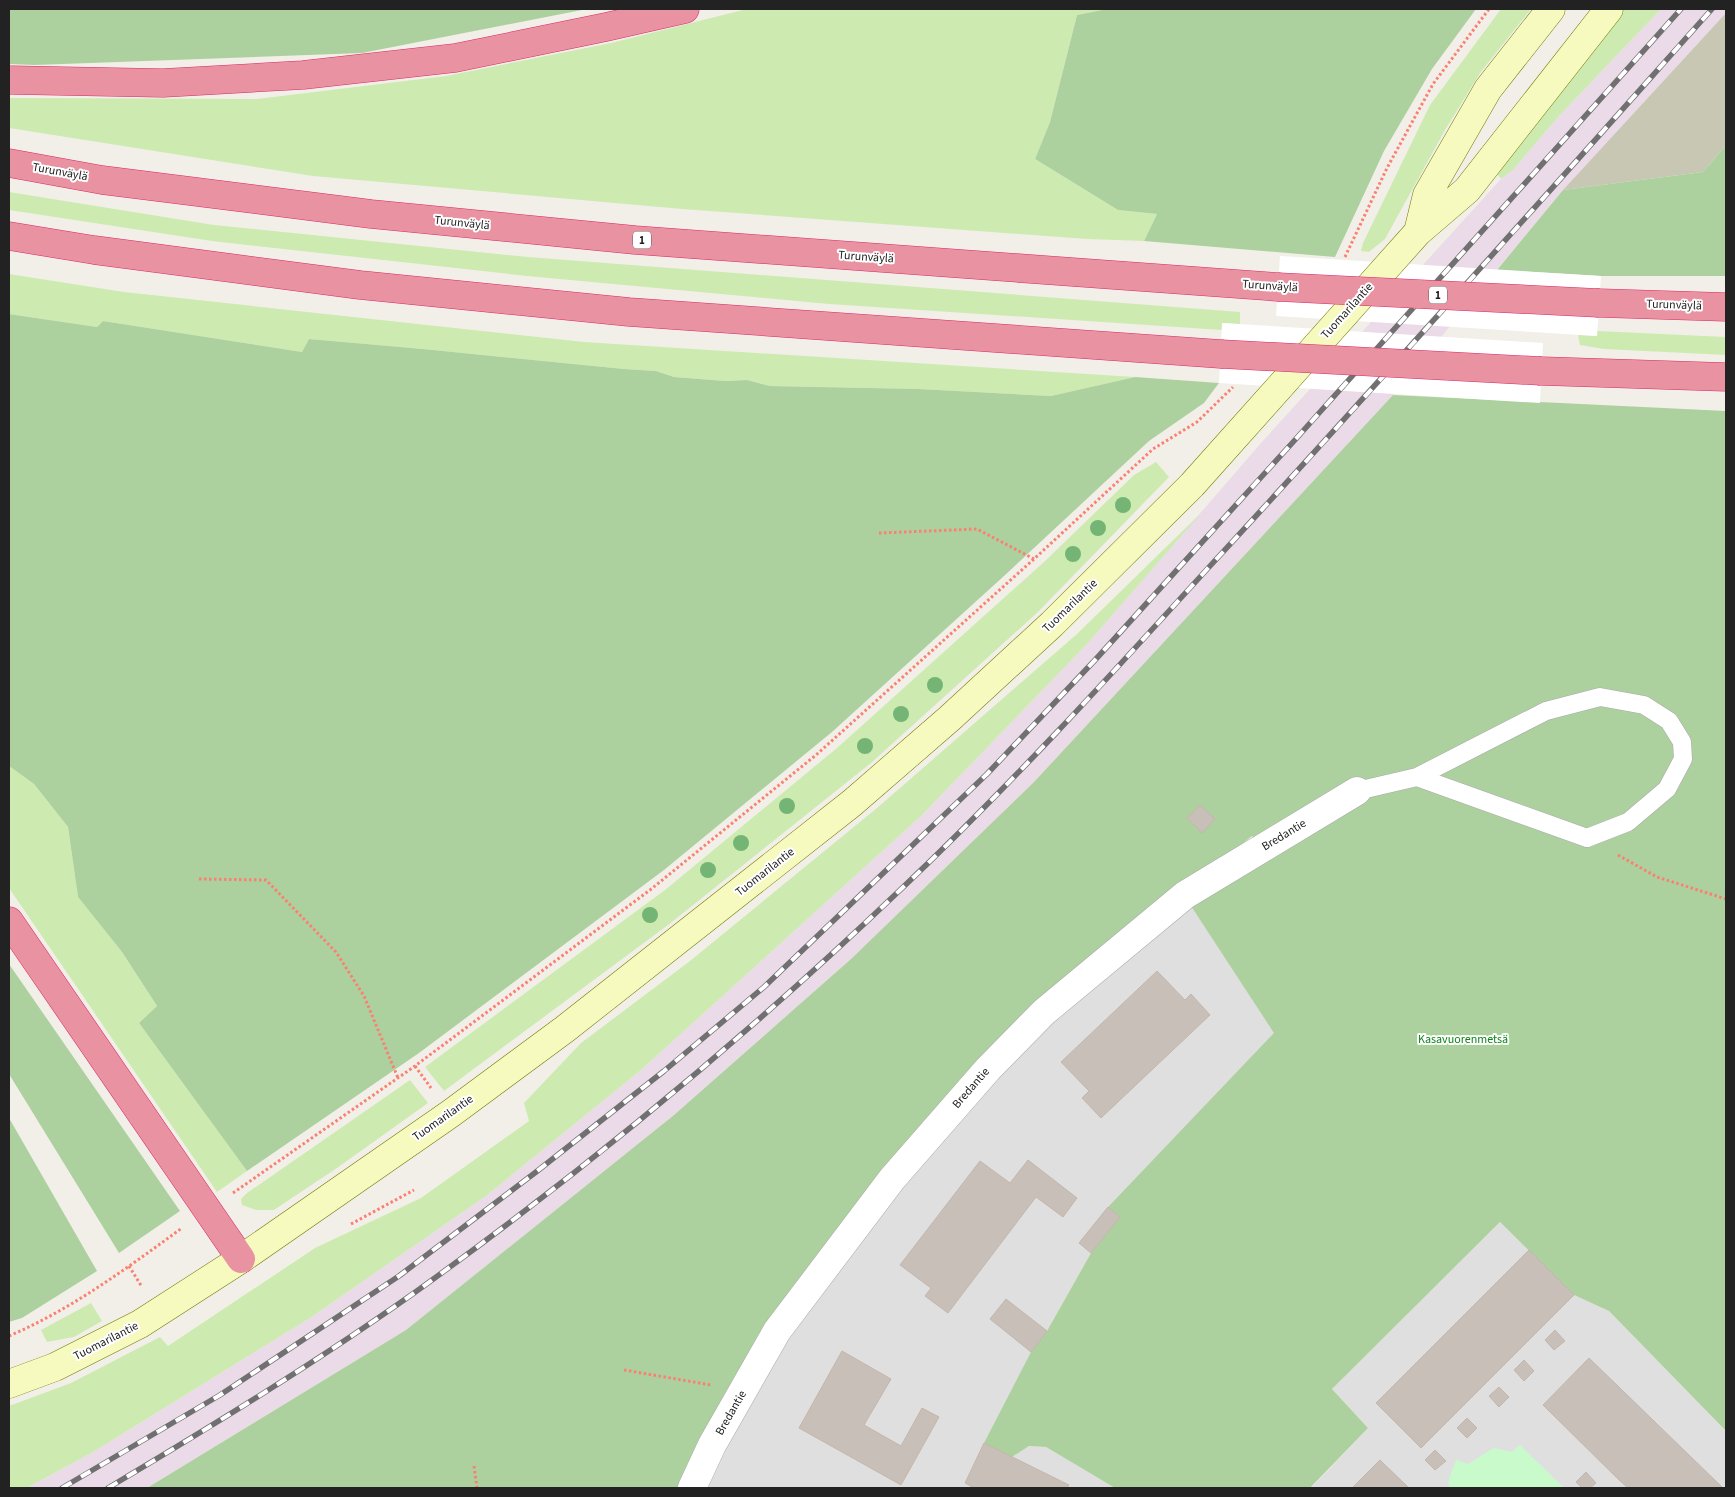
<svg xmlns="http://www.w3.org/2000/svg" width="1735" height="1497" viewBox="0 0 1735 1497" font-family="'Source Sans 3',sans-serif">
<rect width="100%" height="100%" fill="#f2efe9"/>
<!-- residential -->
<path fill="#e0dfdf" d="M 1171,892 L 1189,903 L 1275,1033 L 1108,1207 L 1120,1217 L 1091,1253 L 1047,1331 L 1031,1352 L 1012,1457 L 1029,1446 L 1046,1447 L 1115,1488 L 677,1488 L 699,1443 L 759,1334 L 897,1160 L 1024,1012 Z
M 1500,1222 L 1574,1295 L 1609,1311 L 1726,1431 L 1726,1488 L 1311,1488 L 1368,1428 L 1332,1389 Z"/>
<!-- industrial -->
<path fill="#ebdbe8" d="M 1661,9 L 1726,9 L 1726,13 L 1563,190 L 1393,395 L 1034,782 L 851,959 L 674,1115 L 406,1330 L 147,1488 L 27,1488 L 93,1452 L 310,1318 L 486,1196 L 641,1070 L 922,815 L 1087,644 L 1261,443 L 1501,179 L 1513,170 L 1559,116 Z"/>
<!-- construction -->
<path fill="#c7c7b4" d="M 1726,13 L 1726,145 L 1703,172 L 1563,190 Z"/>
<!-- grass -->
<path fill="#cdebb0" d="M 747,9 L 1107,9 L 1077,15 L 1050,122 L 1035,159 L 1118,210 L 1157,214 L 1144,241 L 1087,239 L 682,209 L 313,176 L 9,128 L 9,98 L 257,99 L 446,76 L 611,43 Z
M 1501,9 L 1531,9 L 1480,73 L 1445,130 L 1385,239 L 1369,252 L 1361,251 L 1363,243 L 1430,105 Z
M 1624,9 L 1661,9 L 1559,116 L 1513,170 L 1501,179 L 1495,171 Z
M 9,192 L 214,225 L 528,257 L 1240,312 L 1240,324 L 1223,323 L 1222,330 L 829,304 L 527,276 L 212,241 L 9,210 Z
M 9,274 L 124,292 L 584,342 L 1135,377 L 1051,396 L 919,389 L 770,386 L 747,380 L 725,381 L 674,377 L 656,371 L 624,369 L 423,349 L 309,339 L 302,352 L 103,321 L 97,327 L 9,314 Z
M 1597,331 L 1726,337 L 1726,355 L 1604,349 L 1580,345 L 1578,335 L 1596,336 Z
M 1156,462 L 1169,477 L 1038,612 L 871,763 L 668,925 L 444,1091 L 425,1067 L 665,890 L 837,748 L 1044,562 L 1134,475 Z
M 1202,512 L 1087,644 L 922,815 L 641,1070 L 486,1196 L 310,1318 L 93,1452 L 27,1488 L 9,1488 L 9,1406 L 71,1383 L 160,1337 L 168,1346 L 315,1248 L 421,1198 L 529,1121 L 524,1103 L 581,1043 L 690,961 L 877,808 L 1077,634 Z
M 9,766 L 34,784 L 68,827 L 78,897 L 122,952 L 157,1006 L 139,1023 L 247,1171 L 217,1192 L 9,888 Z
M 410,1080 L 428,1103 L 337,1168 L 274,1210 L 256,1210 L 242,1205 L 241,1199 L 247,1193 Z
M 91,1303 L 102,1321 L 74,1337 L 47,1342 L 41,1330 Z"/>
<!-- forest -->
<path fill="#add19e" d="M 9,9 L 587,9 L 362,53 L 35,65 L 9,64 Z
M 1107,9 L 1476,9 L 1432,69 L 1384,151 L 1335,257 L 1144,241 L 1157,214 L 1118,210 L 1035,159 L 1050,122 L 1077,15 Z
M 1726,145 L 1726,276 L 1601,276 L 1497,270 L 1563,190 L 1703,172 Z
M 9,314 L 97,327 L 103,321 L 302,352 L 309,339 L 423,349 L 624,369 L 656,371 L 674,377 L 725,381 L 747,380 L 770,386 L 919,389 L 1051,396 L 1135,377 L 1219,383 L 1204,403 L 1149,441 L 1004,576 L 832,732 L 664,870 L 419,1053 L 247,1171 L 139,1023 L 157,1006 L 122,952 L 78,897 L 68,827 L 34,784 L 9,766 Z
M 1393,395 L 1726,411 L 1726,1431 L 1609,1311 L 1574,1295 L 1500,1222 L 1332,1389 L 1368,1428 L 1310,1488 L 1115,1488 L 1046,1447 L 1029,1446 L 1012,1457 L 984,1443 L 1031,1352 L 1047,1331 L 1091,1253 L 1120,1217 L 1108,1207 L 1274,1033 L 1189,903 L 1264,856 L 1252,836 L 1221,861 L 1171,892 L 1024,1012 L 897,1160 L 759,1334 L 699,1443 L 677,1488 L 147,1488 L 406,1330 L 674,1115 L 851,959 L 1034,782 Z
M 9,964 L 180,1211 L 119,1253 L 9,1074 Z
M 9,1118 L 97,1271 L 22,1318 L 9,1322 Z"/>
<!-- park -->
<path fill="#c8facc" d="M 1520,1445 L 1564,1488 L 1450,1488 L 1448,1482 L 1456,1460 L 1468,1464 L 1494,1448 L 1512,1452 Z"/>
<!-- pier -->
<path fill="#fff" d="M 1280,256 L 1601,276 L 1597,336 L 1276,316 Z
M 1222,323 L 1543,343 L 1540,403 L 1219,383 Z"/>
<!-- building -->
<path fill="#c7bfb8" stroke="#c4b6ab" d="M 1200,805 L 1215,819 L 1202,833 L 1187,818 Z
M 1157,971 L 1185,1000 L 1191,994 L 1210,1015 L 1101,1118 L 1082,1098 L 1089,1091 L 1061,1062 Z
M 1028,1160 L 1077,1198 L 1063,1217 L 1036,1197 L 948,1313 L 925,1296 L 931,1288 L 900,1265 L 980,1161 L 1010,1183 Z
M 1108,1207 L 1120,1217 L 1091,1253 L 1079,1243 Z
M 1529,1250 L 1574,1295 L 1421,1448 L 1376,1403 Z
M 1006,1299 L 1047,1331 L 1031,1352 L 990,1319 Z
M 1555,1330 L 1565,1341 L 1554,1350 L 1545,1340 Z
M 842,1351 L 891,1379 L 864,1425 L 901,1446 L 922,1408 L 939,1417 L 901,1485 L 799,1428 Z
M 1589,1358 L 1723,1488 L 1628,1488 L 1618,1479 L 1543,1405 Z
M 1524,1360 L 1534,1371 L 1524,1381 L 1514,1370 Z
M 1499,1387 L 1509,1397 L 1499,1407 L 1489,1396 Z
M 1467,1418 L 1477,1428 L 1467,1438 L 1457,1428 Z
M 984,1443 L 1069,1485 L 1067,1488 L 974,1488 L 965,1483 Z
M 1435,1450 L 1446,1461 L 1435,1470 L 1425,1460 Z
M 1380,1460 L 1409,1488 L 1352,1488 Z
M 1586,1472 L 1596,1483 L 1590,1488 L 1582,1488 L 1576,1482 Z"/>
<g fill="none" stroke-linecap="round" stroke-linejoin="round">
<defs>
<path id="lane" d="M 1357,791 L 1417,777 L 1587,838 L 1628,822 L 1667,789 L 1683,759 L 1682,742 L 1669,721 L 1644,705 L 1600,697 L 1546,711 L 1417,777"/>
<path id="street" d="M 692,1488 L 712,1445 L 777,1331 L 892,1179 L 988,1069 L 1044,1012 L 1185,895 L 1357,791"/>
<path id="secondary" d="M 1418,232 L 1427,195 L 1488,89 L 1551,9
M 9,1384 L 55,1367 L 140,1324 L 241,1259 L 450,1114 L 565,1029 L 852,803 L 950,718 L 1052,624 L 1192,485 L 1418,232 L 1467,190 L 1609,9"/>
<path id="highway" d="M 9,80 L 163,83 L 303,75 L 455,58 L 606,27 L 685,9
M 9,163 L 102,180 L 371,214 L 635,240 L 1278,287
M 9,236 L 94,250 L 360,285 L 629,312 L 1221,354
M 1599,303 L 1726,307
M 1541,371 L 1726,377
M 9,921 L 241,1259"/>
</defs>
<!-- lane casing -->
<use href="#lane" stroke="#a9a9a9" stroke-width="19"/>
<!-- street casing -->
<use href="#street" stroke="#a9a9a9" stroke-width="29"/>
<!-- secondary casing -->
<use href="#secondary" stroke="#707d05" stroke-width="29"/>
<!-- highway casing -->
<use href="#highway" stroke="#dc2a67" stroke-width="29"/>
<!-- path -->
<path stroke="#fa8072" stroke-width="3" stroke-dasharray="2.5 2.5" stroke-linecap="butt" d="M 1345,257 L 1387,168 L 1433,84 L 1489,9
M 879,533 L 977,529 L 1034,559
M 1618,855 L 1657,877 L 1726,899
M 199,879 L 266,880 L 336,952 L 364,996 L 398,1078
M 415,1066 L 431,1088
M 233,1193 L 415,1066 L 650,890 L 816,755 L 1034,559 L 1153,449 L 1197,422 L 1233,387
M 351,1224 L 414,1190
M 129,1266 L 142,1287
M 9,1336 C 72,1309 127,1268 182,1228
M 624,1370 L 711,1385
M 474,1466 L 477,1488"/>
<!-- lane -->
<use href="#lane" stroke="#fff" stroke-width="18"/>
<!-- street -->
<use href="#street" stroke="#fff" stroke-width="28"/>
<!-- secondary -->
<use href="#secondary" stroke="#f7fabf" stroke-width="28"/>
<!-- highway -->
<use href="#highway" stroke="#e892a2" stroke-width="28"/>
<defs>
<path id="rail" d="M 62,1488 L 220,1395 L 399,1276 L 536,1172 L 664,1071 L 764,987 L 987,774 L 1096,659 L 1294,441 L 1681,9
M 108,1488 C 212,1426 315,1363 414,1293 C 584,1171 746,1037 898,892 C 1007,789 1109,677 1210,566 C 1380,382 1546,195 1712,9"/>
</defs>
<!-- rail casing -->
<use href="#rail" stroke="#707070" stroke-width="5.5"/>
<!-- rail -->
<use href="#rail" stroke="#fff" stroke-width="4" stroke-dasharray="11" stroke-linecap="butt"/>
<defs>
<path id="highway-bridge" d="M 1278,287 L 1599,303
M 1221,354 L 1541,371"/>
</defs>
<!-- highway-bridge casing -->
<use href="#highway-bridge" stroke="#dc2a67" stroke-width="29" stroke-linecap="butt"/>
<!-- highway-bridge -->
<use href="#highway-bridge" stroke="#e892a2" stroke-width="28"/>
</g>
<!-- trees -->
<g fill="#74b475">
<circle cx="1123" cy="505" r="8"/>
<circle cx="1098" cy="528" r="8"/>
<circle cx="1073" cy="554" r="8"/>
<circle cx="935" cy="685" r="8"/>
<circle cx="901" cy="714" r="8"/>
<circle cx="865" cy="746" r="8"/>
<circle cx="787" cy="806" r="8"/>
<circle cx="741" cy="843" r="8"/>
<circle cx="708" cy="870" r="8"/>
<circle cx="650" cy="915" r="8"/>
</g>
<g text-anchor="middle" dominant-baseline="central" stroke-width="4" stroke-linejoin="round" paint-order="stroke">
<!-- shield labels -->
<g fill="#fff" stroke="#646464" stroke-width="1">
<rect x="633" y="231.5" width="18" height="17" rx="4"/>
<rect x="1429" y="286.5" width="18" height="17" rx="4"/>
</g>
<g font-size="11" font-weight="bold" fill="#222">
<text x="642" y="240">1</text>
<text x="1438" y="295">1</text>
</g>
<!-- street labels -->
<g font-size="12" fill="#222" stroke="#fff">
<text transform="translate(60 172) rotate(10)">Turunväylä</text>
<text transform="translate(462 223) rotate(6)">Turunväylä</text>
<text transform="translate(866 257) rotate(4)">Turunväylä</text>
<text transform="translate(1270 286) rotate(4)">Turunväylä</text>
<text transform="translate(1674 305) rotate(2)">Turunväylä</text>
<text transform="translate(1347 311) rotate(-48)">Tuomarilantie</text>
<text transform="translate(1070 606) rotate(-44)">Tuomarilantie</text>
<text transform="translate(1284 835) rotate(-31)">Bredantie</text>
<text transform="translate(765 872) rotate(-38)">Tuomarilantie</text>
<text transform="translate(971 1088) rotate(-49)">Bredantie</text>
<text transform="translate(443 1118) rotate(-35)">Tuomarilantie</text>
<text transform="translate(106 1341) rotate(-27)">Tuomarilantie</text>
<text transform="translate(731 1413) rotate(-60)">Bredantie</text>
</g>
<!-- park labels -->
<g font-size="12" fill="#0c8416" stroke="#fff">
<text x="1463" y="1039">Kasavuorenmetsä</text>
</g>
</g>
<!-- border -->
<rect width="1735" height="1497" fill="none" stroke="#222222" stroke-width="20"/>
</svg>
